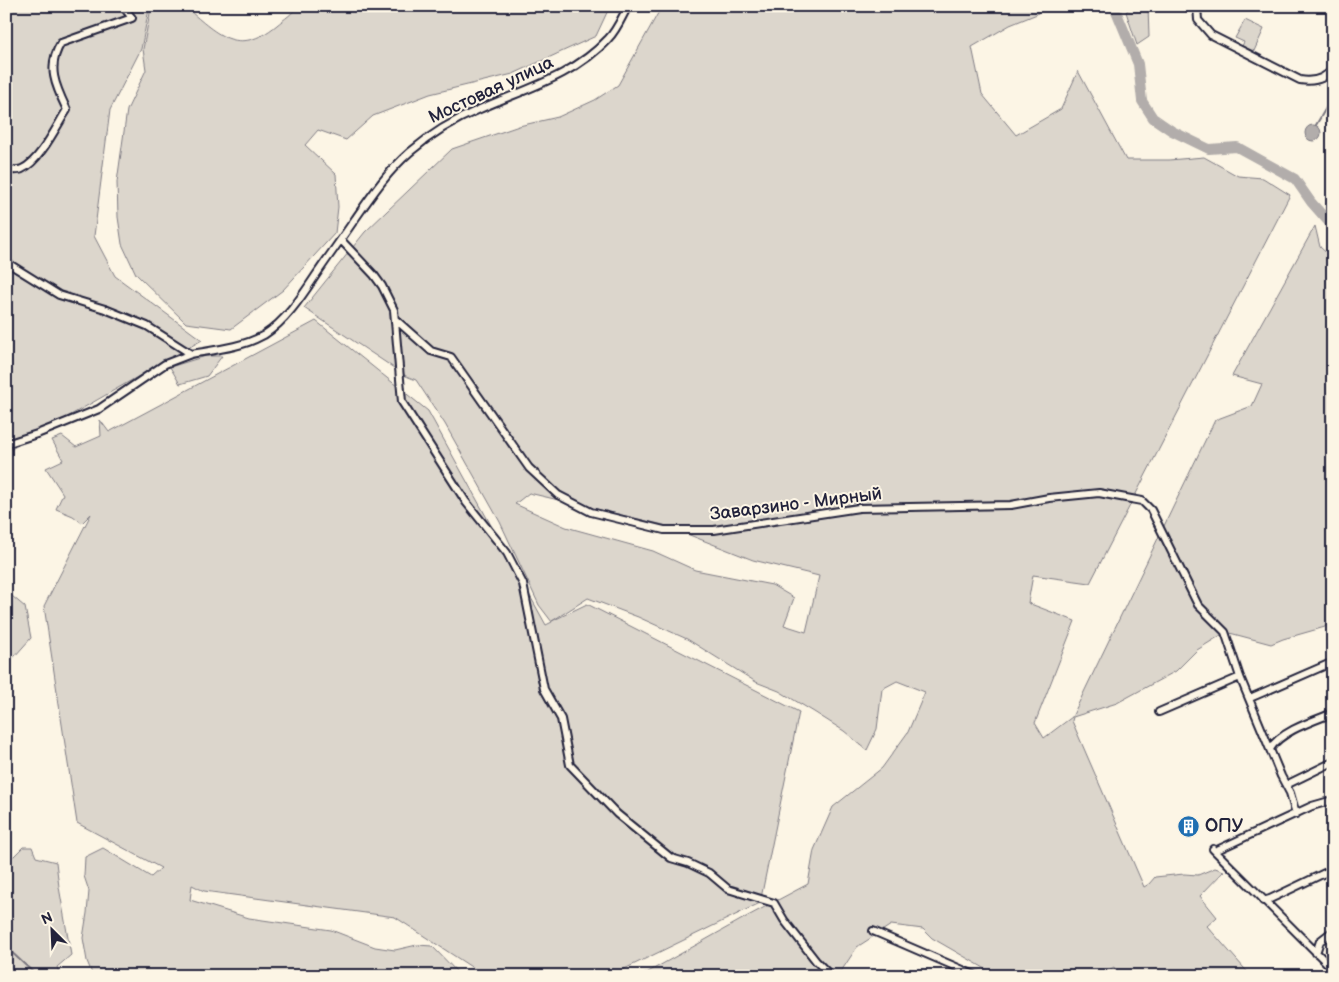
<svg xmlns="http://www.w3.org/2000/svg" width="1339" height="982" viewBox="0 0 1339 982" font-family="'Balsamiq Sans',sans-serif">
<rect width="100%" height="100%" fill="#fcf5e5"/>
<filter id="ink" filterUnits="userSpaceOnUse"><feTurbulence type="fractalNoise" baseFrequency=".02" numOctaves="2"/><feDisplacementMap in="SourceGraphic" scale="10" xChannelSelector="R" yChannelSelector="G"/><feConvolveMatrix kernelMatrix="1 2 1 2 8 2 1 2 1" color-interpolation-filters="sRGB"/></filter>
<g filter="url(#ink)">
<!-- green -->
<path fill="#dcd6cc" stroke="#7f7c84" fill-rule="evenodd" d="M 6,6 L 143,6 L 149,9 L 141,49 L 110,110 L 94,236 L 115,276 L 202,340 L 6,452 Z
M 149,6 L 184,6 C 216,33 237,58 277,25 C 284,19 293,14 297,6 L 610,6 L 596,36 L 513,74 L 430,94 L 373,116 L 346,140 L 318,130 L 305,145 L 336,174 L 338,207 L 335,233 L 283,290 L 231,329 L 186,323 L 136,274 L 122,244 L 118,217 L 117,182 L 127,110 L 146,70 L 143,49 L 151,8 Z
M 662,6 L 1042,6 L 1037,14 L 1010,25 L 972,47 L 982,94 L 1016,135 L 1061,109 L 1078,71 L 1126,160 L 1169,160 L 1204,157 L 1238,176 L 1263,178 L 1290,195 L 1090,583 L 1033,575 L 1028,603 L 1075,621 L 1035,723 L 1044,738 L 1072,717 L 1215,420 L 1252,406 L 1262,384 L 1232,376 L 1315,226 L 1320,247 L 1333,259 L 1333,613 L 1325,627 L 1283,639 L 1271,644 L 1226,632 L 1197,650 L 1176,671 L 1117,703 L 1073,717 L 1072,721 L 1144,887 L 1149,884 L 1155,877 L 1184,874 L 1198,875 L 1215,868 L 1224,871 L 1200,896 L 1217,917 L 1207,926 L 1251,976 L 1118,976 L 1114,967 L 1097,976 L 998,976 L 932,938 L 923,929 L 891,925 L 857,947 L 838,976 L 641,976 L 746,917 L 808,884 L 814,850 L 833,807 L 882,768 L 908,732 L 925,692 L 897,681 L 882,689 L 877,729 L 867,750 L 844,731 L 814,712 L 779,691 L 756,682 L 687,639 L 638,617 L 588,598 L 552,621 L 587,604 L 799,712 L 760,903 L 610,976 L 485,976 L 395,917 L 204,891 L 192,885 L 190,900 L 249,918 L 331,930 L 375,947 L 395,950 L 417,945 L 432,946 L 461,976 L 93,976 L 87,961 L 83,938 L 87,913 L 89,891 L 84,876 L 85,857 L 103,848 L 151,877 L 161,868 L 77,823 L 44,606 L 91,514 L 82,523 L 73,516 L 56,509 L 63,494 L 46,468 L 63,460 L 52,440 L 62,436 L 76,447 L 101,436 L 100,420 L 109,432 L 316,321 L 428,411 L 546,625 L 552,622 L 539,605 L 500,522 L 445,424 L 416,380 L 406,376 L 304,308 L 365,232 L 452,149 L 519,126 L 558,117 L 595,100 L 618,85 ZM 529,493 L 664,525 L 753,560 L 819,576 L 806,632 L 784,625 L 794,598 L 772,585 L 695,570 L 653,551 L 566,527 L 515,504 Z
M 1131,6 L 1148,6 L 1149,37 L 1137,45 L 1126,12 Z
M 1245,20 L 1264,29 L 1254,51 L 1242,46 L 1244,42 L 1235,38 Z
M 206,356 L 222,356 L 207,376 L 180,384 L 170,367 Z
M 6,591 L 25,607 L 31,638 L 6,666 Z
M 23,847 L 32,847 L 36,857 L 56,862 L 59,887 L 71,955 L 57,967 L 60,976 L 6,976 L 6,858 L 14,856 Z"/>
<!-- water -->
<path fill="#b2adab" stroke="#78757e" d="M1305 133a8 8 0 1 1 16 0a8 8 0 1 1-16 0Z"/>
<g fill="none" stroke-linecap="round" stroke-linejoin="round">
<!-- stream -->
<path stroke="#78757e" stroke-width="2" d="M 1316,125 L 1333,96
M 6,947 L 37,976"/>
<!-- river -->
<path stroke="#b2adab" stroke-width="10" d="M 1114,6 L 1138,64 L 1142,101 L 1153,118 L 1172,131 L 1209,149 L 1237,147 L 1295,179 L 1311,202 L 1333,227"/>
<defs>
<path id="minor" d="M 1197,6 L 1198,20 L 1211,35 L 1300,80 C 1313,82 1325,80 1333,68
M 6,170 C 11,170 18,171 22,169 C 40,161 56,127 67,110 C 56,87 46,67 61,43 L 132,18 L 123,6
M 341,240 L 374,275 L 382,286 L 394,310 L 402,402 L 466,502 L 507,553 L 523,584 L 544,689 L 561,719 L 570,765 L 617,814 L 671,858 L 688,863 L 709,873 L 728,889 L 774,903 L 784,920 L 816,961 L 831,976
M 6,262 L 59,295 L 105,309 L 147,326 L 191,354 C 214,350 243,347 264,335 C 286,321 302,296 316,275 C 329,256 342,238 355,219 C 371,196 388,171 410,152 C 431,134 454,120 480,109 C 525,89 574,76 608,39 C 617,30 622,17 628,6
M 396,320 L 431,351 L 451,357 L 529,468 L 558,495 L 591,512 L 664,530 L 714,530 L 859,508 L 1011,505 L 1049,498 L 1099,493 L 1142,501 L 1151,510 L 1198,605 L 1225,632 L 1240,677 L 1281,776 L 1290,793 L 1296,814
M 6,444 L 37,434 L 99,409 L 165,364 L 191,354
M 1250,698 L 1333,662
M 1159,712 L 1240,677
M 1270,749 C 1281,731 1313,721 1333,713
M 1286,785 L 1333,762
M 1213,849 L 1333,969
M 1215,851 L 1312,806 L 1333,800
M 1263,901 L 1270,899 L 1333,869
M 873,931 L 977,976
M 1316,953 L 1320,941 L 1333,931"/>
</defs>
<!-- minor casing -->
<use href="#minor" stroke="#22223b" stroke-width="10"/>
<!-- minor -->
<use href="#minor" stroke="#fcf5e5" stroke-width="6"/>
</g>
</g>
<!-- icons -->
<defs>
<symbol id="building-disc" viewBox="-11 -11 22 22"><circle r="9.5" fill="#1f6fb2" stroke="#fcf5e5"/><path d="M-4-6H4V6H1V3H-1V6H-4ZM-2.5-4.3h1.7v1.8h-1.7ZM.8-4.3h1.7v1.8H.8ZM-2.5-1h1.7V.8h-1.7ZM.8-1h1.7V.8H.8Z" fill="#fff"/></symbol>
</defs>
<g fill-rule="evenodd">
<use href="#building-disc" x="1176" y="814" width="25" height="25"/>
</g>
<g text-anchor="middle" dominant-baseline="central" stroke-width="4" stroke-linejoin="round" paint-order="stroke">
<!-- street labels -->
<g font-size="18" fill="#22223b" stroke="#fcf5e5">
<text transform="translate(491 90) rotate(-25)">Мостовая улица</text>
<text transform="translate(796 504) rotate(-7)">Заварзино - Мирный</text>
</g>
<!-- poi labels -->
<g font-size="18" font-weight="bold" fill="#22223b" stroke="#fcf5e5" text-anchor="start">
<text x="1205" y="826">ОПУ</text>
</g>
</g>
<!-- margin -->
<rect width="1339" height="982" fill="none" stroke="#fcf5e5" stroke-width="25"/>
<rect x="12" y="12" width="1314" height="957" fill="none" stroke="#22223b" stroke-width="2" filter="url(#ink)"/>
<!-- north arrow -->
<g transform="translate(52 930) rotate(336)" stroke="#fcf5e5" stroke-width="4" paint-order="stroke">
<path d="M0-4L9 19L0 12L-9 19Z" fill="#22223b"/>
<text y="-8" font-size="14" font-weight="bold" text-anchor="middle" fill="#22223b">N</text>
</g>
</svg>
